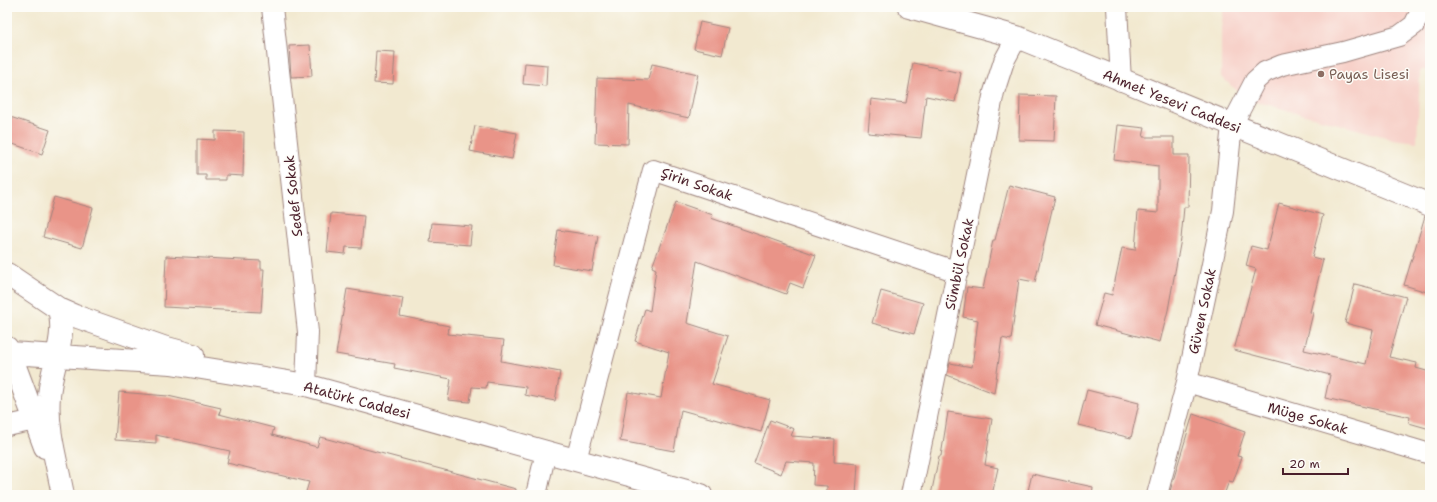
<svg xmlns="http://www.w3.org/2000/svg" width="1437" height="502" viewBox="0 0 1437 502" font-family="'Shantell Sans',sans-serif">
<rect width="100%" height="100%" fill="#fdfcf7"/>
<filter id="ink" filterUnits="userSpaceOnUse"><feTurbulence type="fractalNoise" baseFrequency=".025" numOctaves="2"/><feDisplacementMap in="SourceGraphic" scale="8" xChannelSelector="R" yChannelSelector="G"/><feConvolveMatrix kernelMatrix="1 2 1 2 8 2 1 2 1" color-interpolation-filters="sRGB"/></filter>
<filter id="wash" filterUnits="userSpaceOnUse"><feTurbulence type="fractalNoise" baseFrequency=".012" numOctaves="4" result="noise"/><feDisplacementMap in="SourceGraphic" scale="16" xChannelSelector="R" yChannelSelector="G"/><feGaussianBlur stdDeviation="0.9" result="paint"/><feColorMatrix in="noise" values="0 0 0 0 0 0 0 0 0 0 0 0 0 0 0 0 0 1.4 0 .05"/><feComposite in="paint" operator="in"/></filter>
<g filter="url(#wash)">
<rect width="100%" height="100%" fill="#f2e9d0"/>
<!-- built -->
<path fill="#f7d1c9" d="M 1224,7 L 1430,7 L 1430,70 L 1420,70 L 1417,142 L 1393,139 L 1247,99 L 1221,77 L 1221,28 Z"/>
<g id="blocks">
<!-- building -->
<path fill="#e99488" d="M 700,22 L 728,28 L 722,55 L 694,49 Z
M 310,45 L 312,76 L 291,77 L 289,46 Z
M 376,51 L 395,52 L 393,84 L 374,83 Z
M 525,63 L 547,65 L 546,86 L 523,84 Z
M 913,63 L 961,73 L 955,102 L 926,96 L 921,138 L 868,133 L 871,99 L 906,103 Z
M 652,64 L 698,74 L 689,118 L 629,105 L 628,144 L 595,143 L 597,78 L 648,80 Z
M 1020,95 L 1056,96 L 1054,141 L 1019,140 Z
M 7,116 L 50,130 L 42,154 L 7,142 Z
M 1118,125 L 1145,128 L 1143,137 L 1174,137 L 1174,155 L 1189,155 L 1188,207 L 1184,207 L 1181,239 L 1168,310 L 1160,342 L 1095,325 L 1104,293 L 1112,295 L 1122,248 L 1135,250 L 1138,211 L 1158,213 L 1158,166 L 1114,160 Z
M 475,126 L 517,133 L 512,159 L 470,151 Z
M 215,131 L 244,132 L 243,176 L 226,175 L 226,180 L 206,180 L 206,175 L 197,175 L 197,139 L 215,140 Z
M 1009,185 L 1055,197 L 1035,282 L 1019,279 L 1011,340 L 1002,338 L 994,393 L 947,375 L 950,363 L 972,367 L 978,320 L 963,317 L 967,287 L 983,289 L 993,240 L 995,240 Z
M 54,197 L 93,208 L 82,248 L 43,237 Z
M 676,202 L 713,215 L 711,218 L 816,255 L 803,288 L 790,283 L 786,294 L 697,261 L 687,323 L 728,336 L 712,384 L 770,400 L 761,432 L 681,410 L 674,451 L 620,441 L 628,392 L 661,398 L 669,352 L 635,341 L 645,309 L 650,311 L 656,269 L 652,267 Z
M 1279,203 L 1323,215 L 1312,257 L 1323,260 L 1310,312 L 1313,313 L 1304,350 L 1366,364 L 1373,330 L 1345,323 L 1355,284 L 1406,297 L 1389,357 L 1417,363 L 1416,368 L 1430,372 L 1430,429 L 1409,423 L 1410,417 L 1325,398 L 1330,375 L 1234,350 L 1256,269 L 1246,266 L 1251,246 L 1267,250 Z
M 331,213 L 364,216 L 361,248 L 346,247 L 345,254 L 327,252 Z
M 1425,216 L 1430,217 L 1430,293 L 1404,285 Z
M 432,223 L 472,226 L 470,245 L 430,242 Z
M 558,230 L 598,236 L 592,271 L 553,265 Z
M 166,256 L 261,261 L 261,269 L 264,269 L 261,312 L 164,307 Z
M 347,289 L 403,298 L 400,316 L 449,326 L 448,334 L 504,340 L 501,361 L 560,372 L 555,401 L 525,395 L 526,387 L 487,382 L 486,388 L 472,387 L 470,402 L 448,400 L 451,379 L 394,368 L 395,364 L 336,354 Z
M 881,291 L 923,303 L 914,334 L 872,323 Z
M 1087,390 L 1139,403 L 1131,438 L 1078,425 Z
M 119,392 L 168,396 L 221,408 L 219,414 L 274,428 L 272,435 L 317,447 L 320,437 L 516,489 L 515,495 L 305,495 L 309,482 L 227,463 L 230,451 L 156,435 L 156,443 L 115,440 Z
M 948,412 L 992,419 L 985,465 L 998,468 L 992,495 L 931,495 L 939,456 L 941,456 Z
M 1193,414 L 1245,432 L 1237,456 L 1242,457 L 1233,482 L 1229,481 L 1224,495 L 1182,495 L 1170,491 Z
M 770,420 L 794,429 L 791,436 L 835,439 L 834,462 L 858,464 L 856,495 L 827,495 L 827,486 L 813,485 L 814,463 L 786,461 L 781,474 L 754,463 Z
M 1032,474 L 1093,487 L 1092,495 L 1027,495 Z"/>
</g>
</g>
<g filter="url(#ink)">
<use href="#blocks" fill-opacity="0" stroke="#9e847e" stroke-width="1"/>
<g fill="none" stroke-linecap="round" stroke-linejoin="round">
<defs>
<path id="street" d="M 272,7 L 308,332 L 306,385
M 1117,7 L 1121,81
M 1187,382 L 1430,454
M 7,426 L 35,420
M 576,460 L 653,170 L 958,272
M 536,495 L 546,452
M 911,495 L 994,92 L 1004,61 L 1017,37
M 1157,495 L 1187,382 L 1205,298 L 1223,211 L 1232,125 L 1255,81 L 1265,72 L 1282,65 L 1343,52 L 1399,36 L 1414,25 L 1423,7"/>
<path id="secondary" d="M 909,7 L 1017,37 L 1430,205
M 7,274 L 59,309 L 75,316 L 163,347 L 193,355
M 59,309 C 67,339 51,366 49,396 C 46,428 57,463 63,495
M 7,348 L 10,353 L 171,363 L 306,385 L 701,495
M 10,353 L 45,447"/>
</defs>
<!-- street casing -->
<use href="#street" stroke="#9e847e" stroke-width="22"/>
<!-- secondary casing -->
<use href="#secondary" stroke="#9e847e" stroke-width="24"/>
<!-- street -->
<use href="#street" stroke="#fff" stroke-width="20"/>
<!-- secondary -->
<use href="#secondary" stroke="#fff" stroke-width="22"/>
</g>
</g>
<!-- markers -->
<circle fill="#8d6e63" stroke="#fdfcf7" stroke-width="1.5" cx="1321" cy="74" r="4"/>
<g text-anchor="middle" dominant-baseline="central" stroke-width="3" stroke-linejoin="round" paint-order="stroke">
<!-- education labels -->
<g font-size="14" fill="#785e54" stroke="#fdfcf7" text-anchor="start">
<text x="1329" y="74">Payas Lisesi</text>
</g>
<!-- street labels -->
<g font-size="14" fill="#4a1f2b" stroke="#fdfcf7">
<text transform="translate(1172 101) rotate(22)">Ahmet Yesevi Caddesi</text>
<text transform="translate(697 184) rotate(19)">Şirin Sokak</text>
<text transform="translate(293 196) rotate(-96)">Sedef Sokak</text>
<text transform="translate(959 264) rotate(-78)">Sümbül Sokak</text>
<text transform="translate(1202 311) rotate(-78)">Güven Sokak</text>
<text transform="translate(357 400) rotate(15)">Atatürk Caddesi</text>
<text transform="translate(1308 418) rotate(16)">Müge Sokak</text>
</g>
</g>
<!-- margin -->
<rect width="1437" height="502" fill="none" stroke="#fdfcf7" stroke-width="24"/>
<!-- scale -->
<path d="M1283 468v6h65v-6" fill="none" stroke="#4a1f2b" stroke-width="2"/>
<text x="1289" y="468" font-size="12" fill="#4a1f2b" stroke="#fdfcf7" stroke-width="3" paint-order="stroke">20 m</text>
</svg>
